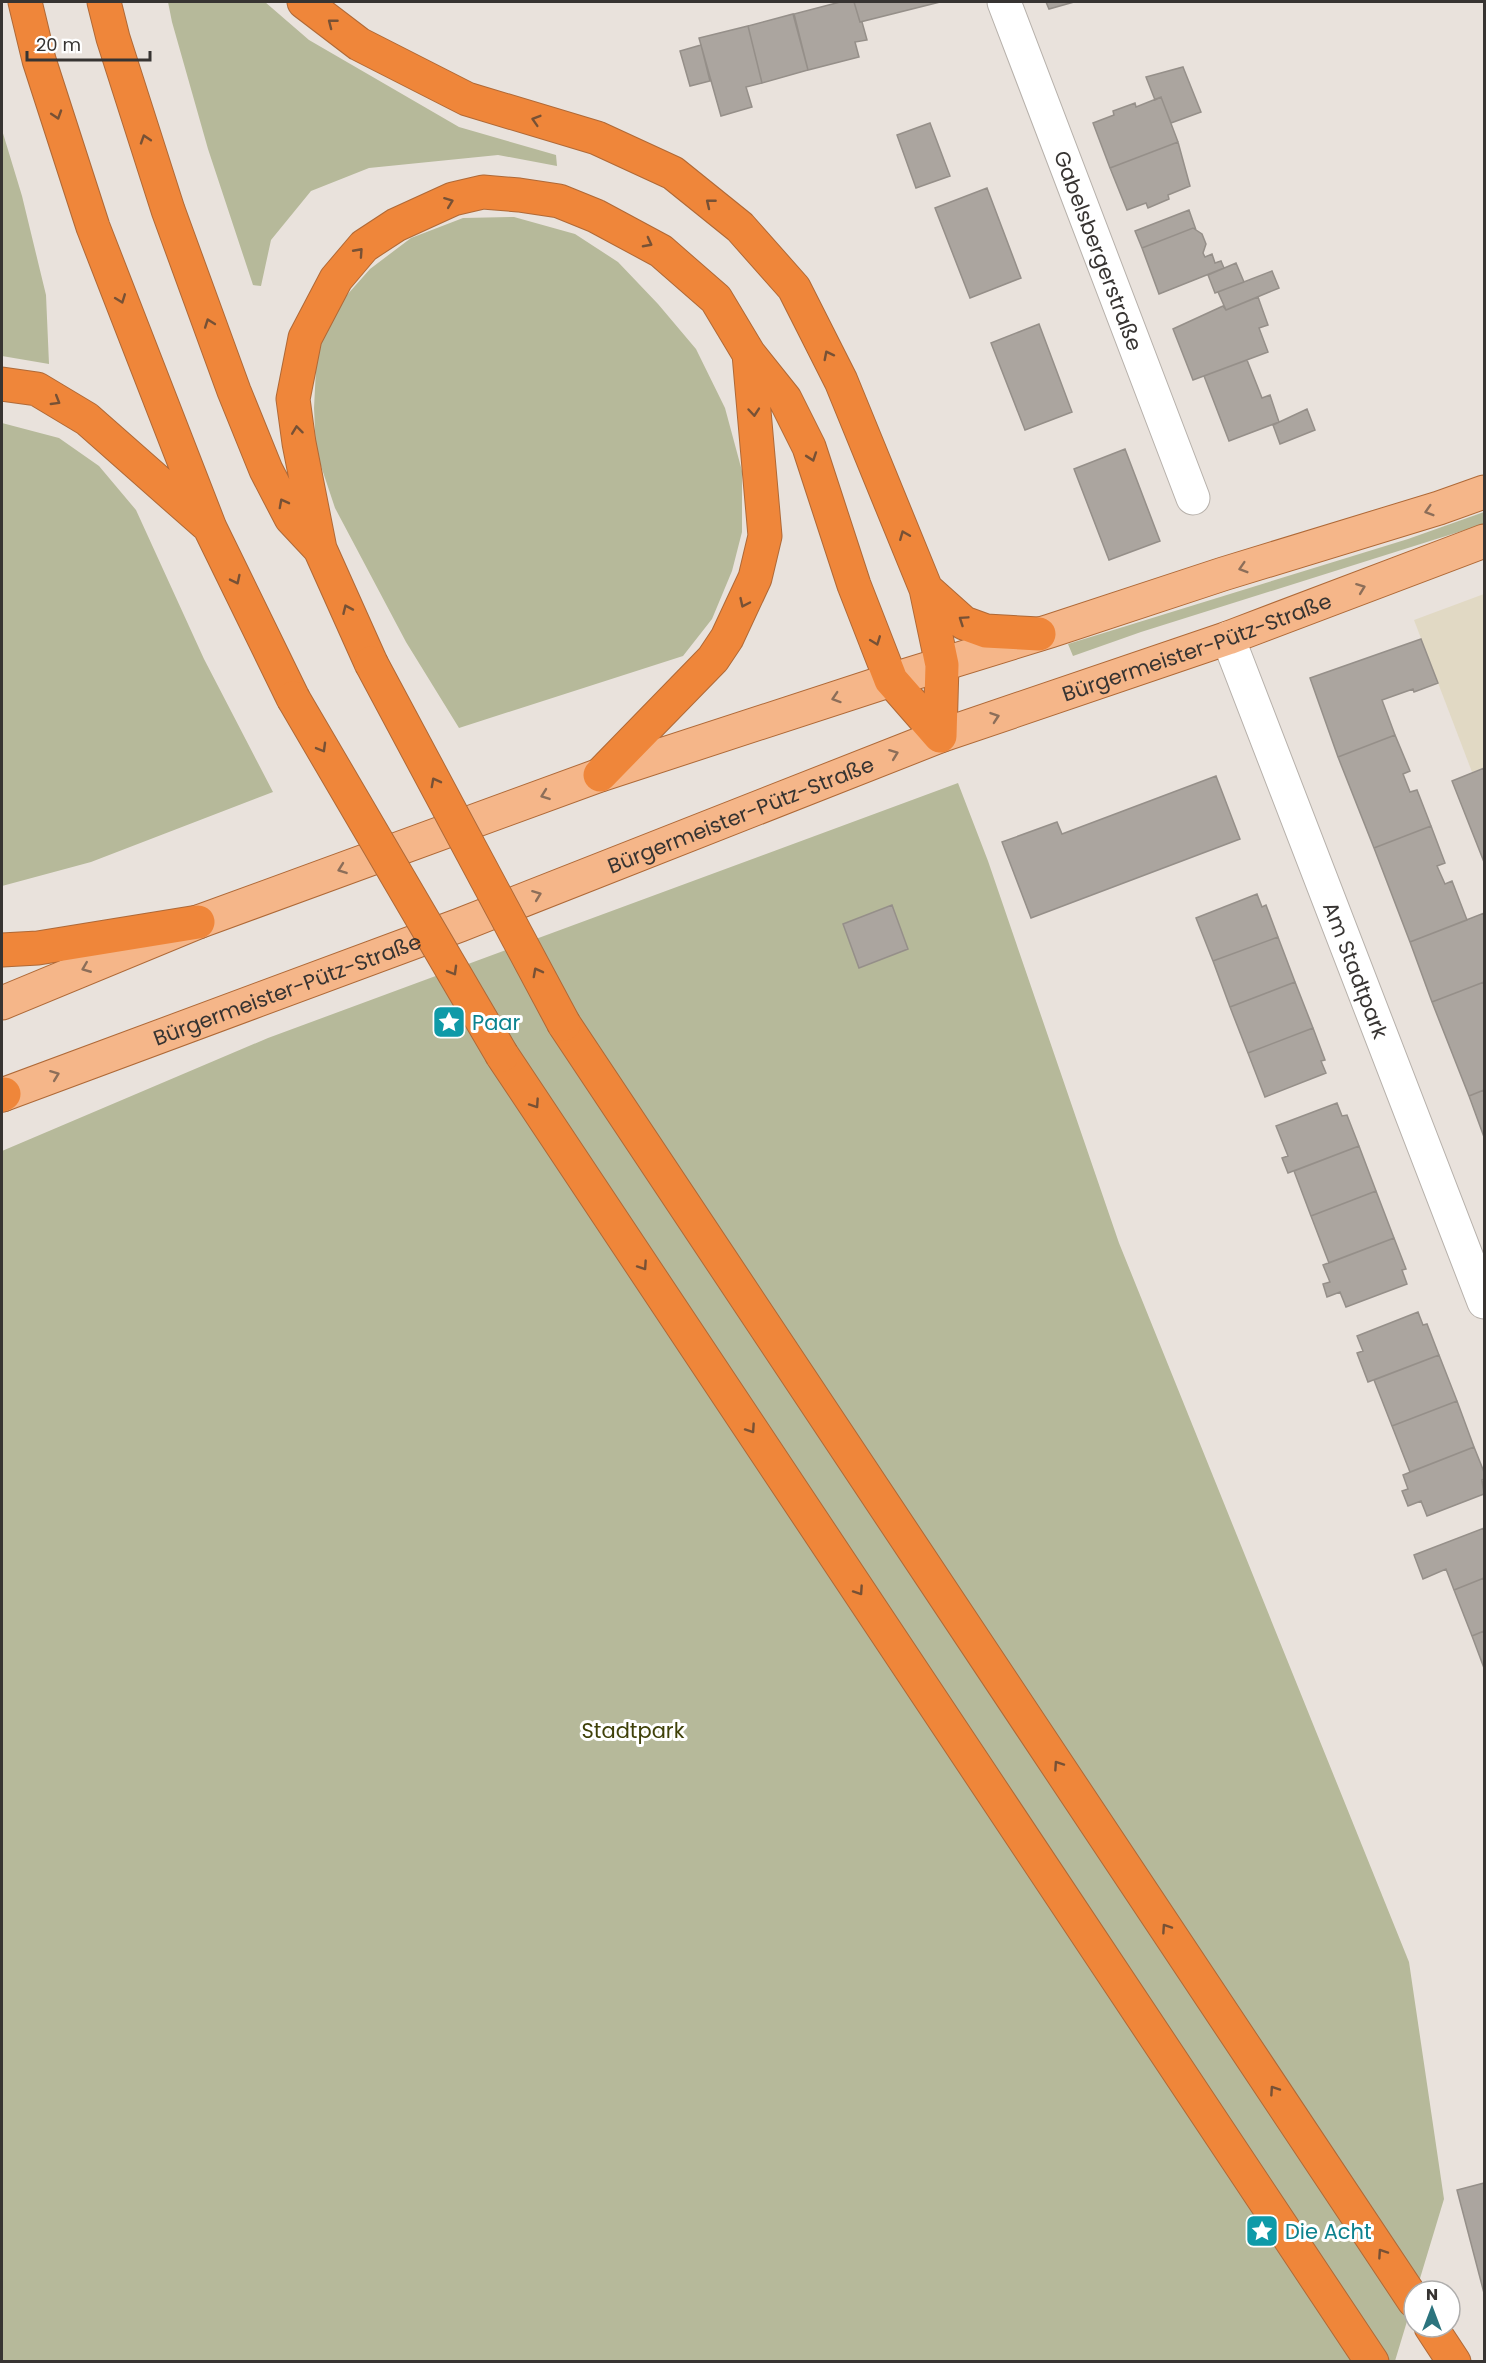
<svg xmlns="http://www.w3.org/2000/svg" width="1486" height="2363" viewBox="0 0 1486 2363" font-family="Poppins,sans-serif">
<rect width="100%" height="100%" fill="#e9e2dc"/>
<!-- education -->
<path fill="#e1d9c4" d="M 1484,594 L 1484,768 L 1472,772 L 1414,620 Z"/>
<!-- green -->
<path fill="#b6b99a" d="M 168,2 L 265,2 L 309,40 L 459,127 L 556,155 L 557,166 L 498,155 L 369,168 L 311,191 L 271,240 L 261,286 L 253,285 L 208,149 L 172,22 Z
M 2,130 L 22,196 L 46,295 L 49,364 L 2,356 Z
M 514,217 L 575,234 L 618,262 L 658,304 L 696,349 L 725,408 L 742,471 L 742,532 L 732,571 L 712,619 L 683,656 L 459,728 L 406,642 L 335,508 L 316,451 L 314,408 L 317,349 L 339,304 L 370,269 L 411,238 L 463,218 Z
M 2,423 L 59,438 L 99,466 L 136,510 L 204,659 L 273,792 L 91,862 L 2,886 Z
M 1484,512 L 1484,524 L 1141,632 L 1073,656 L 1068,644 L 1408,539 Z
M 958,783 L 988,861 L 1119,1243 L 1409,1962 L 1444,2199 L 1395,2361 L 2,2362 L 2,1151 L 268,1038 Z"/>
<!-- building -->
<path fill="#aba59f" stroke="#958f89" stroke-width="1.5" d="M 840,2 L 854,2 L 860,22 L 862,22 L 867,40 L 855,42 L 859,57 L 808,70 L 794,14 Z
M 854,2 L 940,2 L 860,22 Z
M 1046,2 L 1074,2 L 1049,9 Z
M 793,14 L 808,70 L 762,83 L 748,26 Z
M 748,26 L 762,83 L 746,87 L 752,107 L 721,116 L 699,38 Z
M 701,45 L 710,81 L 690,86 L 680,51 Z
M 1183,67 L 1201,112 L 1171,123 L 1161,97 L 1155,100 L 1146,77 Z
M 1161,97 L 1178,142 L 1110,168 L 1093,123 L 1114,115 L 1113,111 L 1135,103 L 1136,107 Z
M 930,123 L 950,176 L 916,188 L 897,135 Z
M 1178,142 L 1190,186 L 1168,195 L 1169,199 L 1148,208 L 1146,203 L 1127,210 L 1110,168 Z
M 987,188 L 1021,278 L 970,298 L 935,208 Z
M 1189,210 L 1196,230 L 1193,228 L 1142,248 L 1135,231 Z
M 1193,228 L 1202,234 L 1206,244 L 1203,253 L 1205,257 L 1212,254 L 1215,263 L 1221,261 L 1224,268 L 1159,294 L 1142,248 Z
M 1236,263 L 1244,282 L 1215,293 L 1208,275 Z
M 1272,271 L 1279,288 L 1226,310 L 1218,292 Z
M 1258,297 L 1268,325 L 1259,328 L 1268,352 L 1193,380 L 1173,329 L 1223,306 L 1226,310 Z
M 1039,324 L 1072,412 L 1025,430 L 991,343 Z
M 1247,360 L 1262,398 L 1270,395 L 1279,422 L 1229,441 L 1204,376 Z
M 1307,409 L 1315,430 L 1280,444 L 1273,425 Z
M 1125,449 L 1160,541 L 1109,560 L 1074,469 Z
M 1421,639 L 1438,683 L 1414,692 L 1413,689 L 1382,700 L 1395,735 L 1338,757 L 1310,678 Z
M 1395,735 L 1410,771 L 1403,774 L 1410,792 L 1417,790 L 1431,826 L 1374,848 L 1338,757 Z
M 1484,768 L 1484,862 L 1452,781 Z
M 1216,776 L 1240,839 L 1031,918 L 1002,842 L 1057,822 L 1062,834 Z
M 1431,826 L 1445,863 L 1437,866 L 1445,884 L 1452,881 L 1467,920 L 1410,942 L 1374,848 Z
M 1257,894 L 1262,907 L 1266,905 L 1278,937 L 1213,961 L 1196,918 Z
M 892,905 L 908,949 L 859,968 L 843,924 Z
M 1484,913 L 1484,982 L 1432,1002 L 1410,942 Z
M 1278,937 L 1295,982 L 1230,1007 L 1213,961 Z
M 1295,982 L 1313,1028 L 1248,1053 L 1230,1007 Z
M 1484,982 L 1484,1090 L 1469,1096 L 1432,1002 Z
M 1313,1028 L 1325,1060 L 1321,1061 L 1326,1073 L 1265,1097 L 1248,1053 Z
M 1484,1090 L 1484,1137 L 1469,1096 Z
M 1337,1103 L 1342,1116 L 1347,1115 L 1359,1146 L 1288,1173 L 1282,1158 L 1288,1156 L 1276,1126 Z
M 1359,1146 L 1376,1191 L 1311,1216 L 1294,1171 Z
M 1376,1191 L 1394,1238 L 1329,1263 L 1311,1216 Z
M 1394,1238 L 1406,1269 L 1402,1270 L 1407,1284 L 1346,1307 L 1340,1292 L 1327,1297 L 1323,1284 L 1330,1282 L 1323,1265 Z
M 1418,1312 L 1423,1325 L 1427,1324 L 1439,1355 L 1368,1382 L 1357,1353 L 1363,1351 L 1357,1336 Z
M 1439,1355 L 1457,1401 L 1392,1426 L 1374,1380 Z
M 1457,1401 L 1474,1447 L 1410,1472 L 1392,1426 Z
M 1474,1447 L 1484,1472 L 1484,1479 L 1482,1480 L 1484,1494 L 1427,1516 L 1421,1501 L 1408,1506 L 1402,1491 L 1408,1489 L 1403,1475 Z
M 1484,1528 L 1484,1578 L 1454,1590 L 1446,1569 L 1423,1579 L 1414,1555 Z
M 1484,1578 L 1484,1631 L 1472,1636 L 1454,1590 Z
M 1484,1631 L 1484,1668 L 1472,1636 Z
M 1484,2183 L 1484,2293 L 1457,2190 Z"/>
<g fill="none" stroke-linecap="round" stroke-linejoin="round">
<defs>
<g id="minor">
<path id="s1" d="M 1004,2 L 1193,498"/>
<path id="s2" d="M 1228,638 L 1484,1302"/>
</g>
<g id="major">
<path d="M 2,1003 L 198,922 L 600,775 L 891,680 L 1050,631 L 1223,574 L 1439,508 L 1484,492"/>
<path id="s3" d="M 2,1095 L 460,925 L 940,736 L 1228,638 L 1484,541"/>
</g>
<path id="highway" d="M 25,2 L 39,60 L 93,227 L 210,528 L 293,698
M 104,2 L 113,38 L 168,210 L 234,391 L 266,470 L 291,518 L 320,549
M 304,2 L 359,44 L 467,99 L 597,138 L 673,173 L 740,227 L 794,288 L 841,381 L 926,589 L 942,665 L 940,736
M 2,384 L 37,389 L 87,419 L 206,524
M 926,589 L 964,623 L 986,631 L 1039,634
M 371,663 L 320,549 L 299,443 L 293,399 L 305,338 L 336,279 L 364,246 L 396,225 L 453,199 L 483,192 L 519,195 L 559,201 L 596,216 L 661,251 L 716,299 L 749,354 L 785,399 L 809,447 L 854,585 L 891,680 L 940,736
M 600,775 L 713,659 L 727,638 L 755,578 L 765,536 L 749,354
M 2,950 L 38,948 L 198,922
M 564,1024 L 1414,2301
M 502,1055 L 1372,2362
M 2,1095 L 4,1094
M 1431,2327 L 1454,2362"/>
</defs>
<!-- minor casing -->
<use href="#minor" stroke="#b7b1ab" stroke-width="35"/>
<!-- major casing -->
<use href="#major" stroke="#af6937" stroke-width="35"/>
<!-- highway casing -->
<use href="#highway" stroke="#af6937" stroke-width="35"/>
<!-- minor -->
<use href="#minor" stroke="#fff" stroke-width="33"/>
<!-- major -->
<use href="#major" stroke="#f5b689" stroke-width="33"/>
<!-- highway -->
<use href="#highway" stroke="#ef863a" stroke-width="33"/>
<defs>
<path id="highway-bridge" d="M 371,663 L 564,1024
M 293,698 L 502,1055"/>
</defs>
<!-- highway-bridge casing -->
<use href="#highway-bridge" stroke="#af6937" stroke-width="35" stroke-linecap="butt"/>
<!-- highway-bridge -->
<use href="#highway-bridge" stroke="#ef863a" stroke-width="33"/>
</g>
<!-- one-way arrows -->
<defs><path id="oneway-chevron" d="M-2-3.5L2.5 0L-2 3.5" fill="none" stroke-width="1.6" stroke-linecap="round" stroke-linejoin="round" transform="scale(1.5)"/></defs>
<g stroke="#775135">
<use href="#oneway-chevron" transform="translate(332 23) rotate(-142)"/>
<use href="#oneway-chevron" transform="translate(57 115) rotate(72)"/>
<use href="#oneway-chevron" transform="translate(536 120) rotate(-163)"/>
<use href="#oneway-chevron" transform="translate(145 139) rotate(-108)"/>
<use href="#oneway-chevron" transform="translate(449 202) rotate(-21)"/>
<use href="#oneway-chevron" transform="translate(710 203) rotate(-141)"/>
<use href="#oneway-chevron" transform="translate(648 243) rotate(28)"/>
<use href="#oneway-chevron" transform="translate(359 252) rotate(-48)"/>
<use href="#oneway-chevron" transform="translate(121 299) rotate(69)"/>
<use href="#oneway-chevron" transform="translate(209 323) rotate(-110)"/>
<use href="#oneway-chevron" transform="translate(828 355) rotate(-117)"/>
<use href="#oneway-chevron" transform="translate(56 401) rotate(31)"/>
<use href="#oneway-chevron" transform="translate(754 412) rotate(85)"/>
<use href="#oneway-chevron" transform="translate(297 430) rotate(-97)"/>
<use href="#oneway-chevron" transform="translate(812 457) rotate(71)"/>
<use href="#oneway-chevron" transform="translate(283 503) rotate(-118)"/>
<use href="#oneway-chevron" transform="translate(904 535) rotate(-112)"/>
<use href="#oneway-chevron" transform="translate(236 580) rotate(64)"/>
<use href="#oneway-chevron" transform="translate(744 603) rotate(115)"/>
<use href="#oneway-chevron" transform="translate(347 609) rotate(-114)"/>
<use href="#oneway-chevron" transform="translate(963 620) rotate(-146)"/>
<use href="#oneway-chevron" transform="translate(876 641) rotate(69)"/>
<use href="#oneway-chevron" transform="translate(322 748) rotate(60)"/>
<use href="#oneway-chevron" transform="translate(435 782) rotate(-118)"/>
<use href="#oneway-chevron" transform="translate(453 971) rotate(60)"/>
<use href="#oneway-chevron" transform="translate(537 972) rotate(-118)"/>
<use href="#oneway-chevron" transform="translate(535 1104) rotate(56)"/>
<use href="#oneway-chevron" transform="translate(643 1266) rotate(56)"/>
<use href="#oneway-chevron" transform="translate(751 1429) rotate(56)"/>
<use href="#oneway-chevron" transform="translate(859 1591) rotate(56)"/>
<use href="#oneway-chevron" transform="translate(1058 1765) rotate(-124)"/>
<use href="#oneway-chevron" transform="translate(1166 1928) rotate(-124)"/>
<use href="#oneway-chevron" transform="translate(1274 2090) rotate(-124)"/>
<use href="#oneway-chevron" transform="translate(1382 2253) rotate(-124)"/>
</g>
<g stroke="#8c6e59">
<use href="#oneway-chevron" transform="translate(1429 511) rotate(163)"/>
<use href="#oneway-chevron" transform="translate(1243 568) rotate(163)"/>
<use href="#oneway-chevron" transform="translate(1361 588) rotate(-21)"/>
<use href="#oneway-chevron" transform="translate(836 698) rotate(162)"/>
<use href="#oneway-chevron" transform="translate(995 717) rotate(-19)"/>
<use href="#oneway-chevron" transform="translate(894 754) rotate(-21)"/>
<use href="#oneway-chevron" transform="translate(545 795) rotate(160)"/>
<use href="#oneway-chevron" transform="translate(342 869) rotate(160)"/>
<use href="#oneway-chevron" transform="translate(537 895) rotate(-21)"/>
<use href="#oneway-chevron" transform="translate(86 968) rotate(158)"/>
<use href="#oneway-chevron" transform="translate(55 1075) rotate(-21)"/>
</g>
<!-- icons -->
<defs>
<symbol id="sight-square" viewBox="-11 -11 22 22"><rect x="-9" y="-9" width="18" height="18" rx="4" fill="#0f9aa8" stroke="#fff"/><path d="M0-6L1.8-2.2L6-1.7L2.9 1.2L3.7 5.4L0 3.3L-3.7 5.4L-2.9 1.2L-6-1.7L-1.8-2.2Z" fill="#fff"/></symbol>
</defs>
<g fill-rule="evenodd">
<use href="#sight-square" x="430" y="1003" width="38" height="38"/>
<use href="#sight-square" x="1243" y="2212" width="38" height="38"/>
</g>
<g text-anchor="middle" dominant-baseline="central" stroke-width="6" stroke-linejoin="round" paint-order="stroke">
<!-- street labels -->
<g font-size="21" fill="#373432" stroke="#fff">
<text stroke="none"><textPath href="#s1" startOffset="266">Gabelsbergerstraße</textPath></text>
<text stroke="none"><textPath href="#s3" startOffset="1276">Bürgermeister-Pütz-Straße</textPath></text>
<text stroke="none"><textPath href="#s3" startOffset="790">Bürgermeister-Pütz-Straße</textPath></text>
<text stroke="none"><textPath href="#s2" startOffset="356">Am Stadtpark</textPath></text>
<text stroke="none"><textPath href="#s3" startOffset="304">Bürgermeister-Pütz-Straße</textPath></text>
</g>
<!-- culture labels -->
<g font-size="21" fill="#0d838f" stroke="#fff" text-anchor="start">
<text x="472" y="1022">Paar</text>
<text x="1285" y="2231">Die Acht</text>
</g>
<!-- park labels -->
<g font-size="21" fill="#3f4109" stroke="#fff">
<text x="633" y="1730">Stadtpark</text>
</g>
</g>
<!-- border -->
<rect width="1486" height="2363" fill="none" stroke="#373432" stroke-width="6"/>
<!-- north arrow -->
<g transform="translate(1432 2309)"><circle r="28" fill="#ffffff" stroke="#afaead" stroke-width="1.5"/>
<path d="M0-4.5L10 22L0 15L-10 22Z" fill="#2c747e"/>
<text y="-9" font-size="16" font-weight="bold" text-anchor="middle" fill="#373432">N</text>
</g>
<!-- scale -->
<path d="M27 51v9h123v-9" fill="none" stroke="#373432" stroke-width="3"/>
<text x="36" y="51" font-size="18" fill="#373432" stroke="#ffffff" stroke-width="4.5" paint-order="stroke">20 m</text>
</svg>
